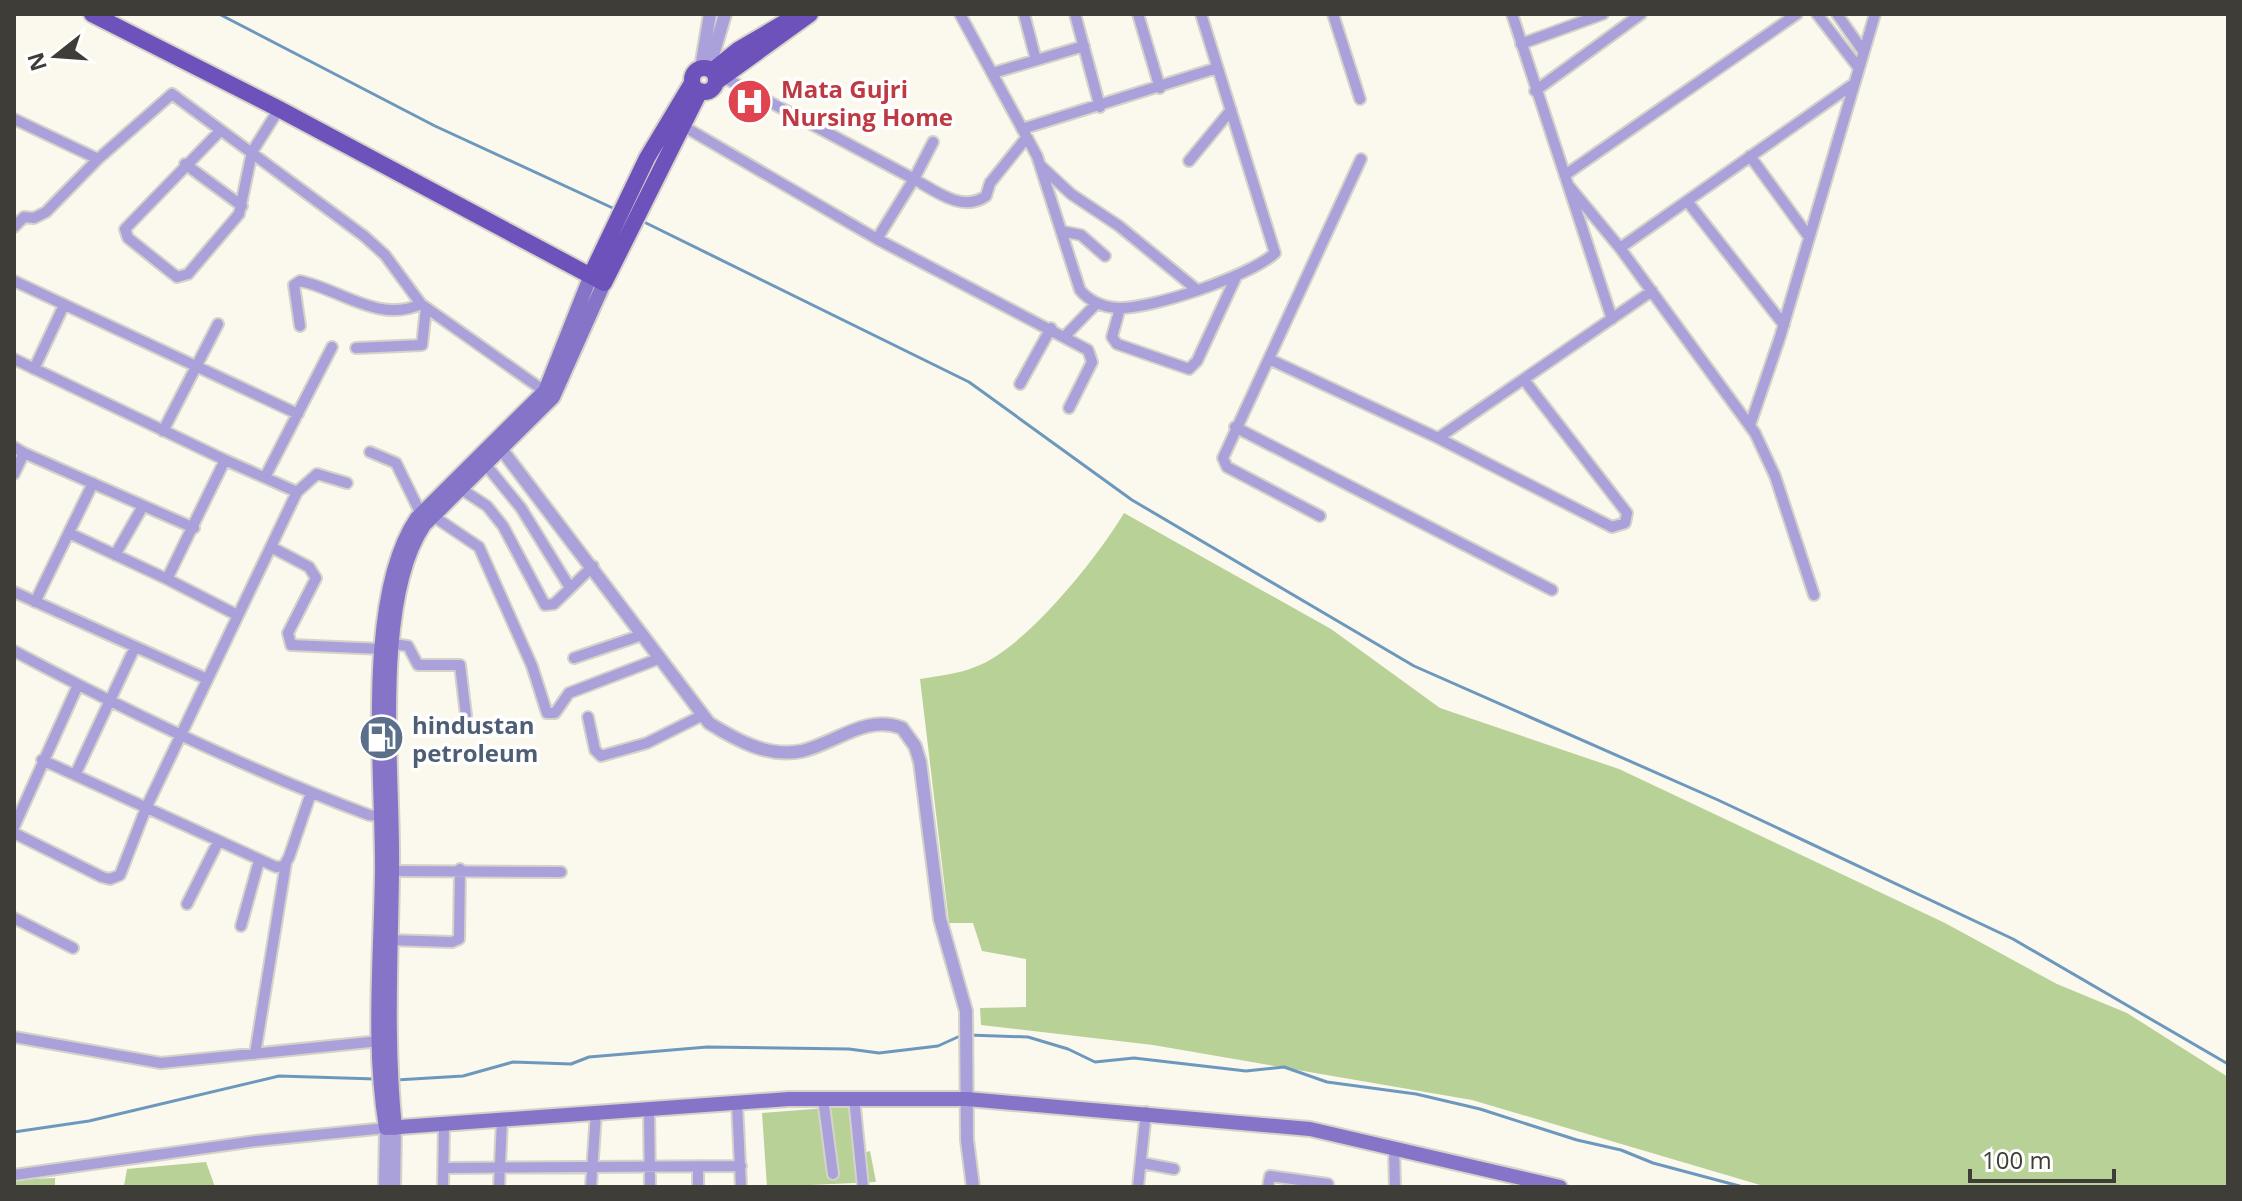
<svg xmlns="http://www.w3.org/2000/svg" width="2242" height="1201" viewBox="0 0 2242 1201" font-family="'Open Sans',sans-serif">
<rect width="100%" height="100%" fill="#fbf8ed"/>
<!-- green -->
<path fill="#b8d196" d="M 1124,513 L 1331,629 L 1440,708 L 1619,769 L 1945,923 L 2057,984 L 2127,1013 L 2228,1077 L 2228,1187 L 1767,1187 L 1472,1100 L 1153,1045 L 981,1025 L 980,1008 L 1026,1007 L 1026,959 L 982,951 L 973,923 L 949,923 L 920,679 C 938,676 958,674 975,667 C 1024,650 1098,557 1124,513 Z
M 852,1106 L 859,1154 L 870,1151 L 876,1182 L 767,1187 L 762,1113 Z
M 206,1162 L 215,1187 L 121,1187 L 124,1186 L 127,1169 Z
M 55,1178 L 55,1187 L 14,1187 L 14,1180 Z"/>
<g fill="none" stroke-linecap="round" stroke-linejoin="round">
<!-- stream -->
<path stroke="#6d98bd" stroke-width="3" d="M 219,14 L 435,126 L 617,210
M 642,221 L 969,382 L 1132,500 L 1414,666 L 1718,800 L 2013,939 L 2228,1064
M 968,1035 L 1028,1037 L 1068,1049 L 1095,1062 L 1134,1058 L 1246,1071 L 1284,1067 L 1327,1082 L 1416,1094 L 1480,1109 L 1577,1140 L 1621,1150 L 1653,1163 L 1743,1187
M 396,1080 L 463,1076 L 513,1062 L 571,1064 L 589,1057 L 707,1047 L 849,1049 L 879,1053 L 938,1046 L 960,1036
M 14,1132 L 89,1121 L 279,1076 L 376,1079"/>
<defs>
<path id="minor" d="M 960,14 L 1037,156 L 1080,290 C 1090,302 1102,307 1118,308 C 1152,309 1250,276 1275,253 L 1201,14
M 1024,14 L 1036,60
M 1075,14 L 1100,107
M 1138,14 L 1160,88
M 1333,14 L 1360,99
M 1512,14 L 1612,319
M 1817,14 L 1858,67
M 1837,14 L 1863,51
M 1521,44 L 1603,14
M 993,73 L 1084,46
M 723,77 L 914,179 L 877,239
M 1535,91 L 1641,14
M 14,119 L 98,159
M 683,126 L 877,239 L 1088,350 L 1092,362 L 1069,408
M 1022,129 L 1217,68
M 220,131 L 125,229 L 128,238 L 177,277 L 188,274 L 239,214 L 252,152 L 279,109
M 933,142 L 914,179 C 935,191 963,213 986,196 L 990,183 L 1027,137
M 1750,156 L 1809,237
M 1189,161 L 1231,110
M 185,164 L 242,206
M 1041,166 L 1071,194 L 1119,226 L 1196,289
M 1565,175 L 1797,14
M 1568,185 L 1620,248 L 1755,433 L 1775,476 L 1814,595
M 1687,201 L 1784,325
M 14,227 L 24,217 L 34,218 L 46,212 L 98,159 L 172,94 L 364,236 L 385,255 L 421,304 L 550,395
M 1061,231 L 1081,235 L 1105,256
M 1620,248 L 1852,85
M 14,281 L 298,414
M 1120,308 L 1112,337 L 1117,344 L 1189,369 L 1197,361 L 1236,277
M 300,326 L 294,285 L 300,281 C 340,289 379,324 421,304
M 1065,336 L 1096,304
M 356,348 L 422,345 L 426,308
M 14,359 L 225,460 L 167,579 L 237,615
M 1269,359 L 1438,438 L 1612,527 L 1625,523 L 1627,513 L 1525,381
M 34,369 L 64,305
M 1020,384 L 1051,328
M 1750,425 L 1780,337 L 1875,14
M 1235,427 L 1552,590
M 163,431 L 218,324
M 1438,438 L 1652,291
M 14,447 L 24,453 L 14,474
M 370,452 L 396,463 L 421,514
M 24,453 L 194,528
M 225,460 L 297,492
M 486,465 L 521,508 L 569,586
M 265,477 L 332,347
M 461,489 L 487,506 L 503,526 L 545,605 L 554,604 L 593,566
M 433,516 L 479,547 L 532,666 L 547,713 L 555,713 L 569,693 L 658,659
M 1320,516 L 1227,467 L 1223,458 L 1361,159
M 71,534 L 167,579
M 271,547 L 309,567 L 316,578 L 288,633 L 291,645 L 383,649
M 115,555 L 143,506
M 14,592 L 207,679
M 35,602 L 93,483
M 393,644 L 408,646 L 418,665 L 460,665 L 466,715
M 14,651 C 130,713 246,769 369,815 L 387,817
M 574,658 L 642,635
M 588,717 L 595,750 L 601,756 L 647,743 L 701,716
M 42,760 L 276,867 L 284,866 L 289,857 L 311,793
M 75,775 L 135,647
M 14,827 L 78,685
M 14,833 L 102,877 L 110,879 L 120,875 L 146,808 L 297,492 L 317,474 L 347,483
M 392,871 L 561,872
M 187,904 L 218,842
M 14,918 L 73,948
M 241,926 L 259,861
M 389,940 L 452,942 L 459,939 L 460,869
M 14,1037 L 161,1063 L 380,1041
M 255,1054 L 286,863
M 823,1098 L 833,1174
M 854,1098 L 863,1187
M 737,1103 L 741,1187
M 649,1109 L 650,1187
M 1394,1148 L 1395,1187
M 1142,1163 L 1174,1169
M 698,1167 L 698,1187
M 444,1168 L 741,1166
M 14,1175 L 256,1141 L 386,1128
M 443,1187 L 444,1124
M 499,1187 L 502,1120
M 591,1187 L 596,1113
M 1138,1187 L 1146,1112
M 1268,1187 L 1270,1176 L 1328,1184 L 1327,1187"/>
<path id="tertiary" d="M 701,68 L 710,14
M 709,69 L 725,14
M 496,442 L 709,723 C 736,740 768,758 802,751 C 836,743 866,714 902,728 L 915,746 L 920,762 L 940,919 L 966,1011 L 967,1140 L 973,1187
M 385,1187 L 386,1128
M 394,1187 L 395,1128"/>
<path id="secondary" d="M 591,275 L 545,391 L 417,518 C 362,599 383,775 382,872 C 381,957 372,1044 386,1128 L 789,1099 L 967,1099 L 1310,1129 L 1560,1187
M 395,1128 C 386,1042 391,958 392,872 C 394,777 372,603 424,525 L 553,397 L 604,283"/>
<path id="primary" d="M 92,14 L 279,109 L 604,283 L 700,91
M692 80a12 12 0 1 1 24 0a12 12 0 1 1-24 0Z
M 712,71 L 738,50 L 794,17
M 716,82 L 810,14
M 591,275 L 647,158 L 692,83"/>
</defs>
<!-- minor casing -->
<use href="#minor" stroke="#d5d3c9" stroke-width="14"/>
<!-- tertiary casing -->
<use href="#tertiary" stroke="#d5d3c9" stroke-width="16"/>
<!-- secondary casing -->
<use href="#secondary" stroke="#d5d3c9" stroke-width="18"/>
<!-- primary casing -->
<use href="#primary" stroke="#d5d3c9" stroke-width="20"/>
<!-- minor -->
<use href="#minor" stroke="#aaa1db" stroke-width="10"/>
<!-- tertiary -->
<use href="#tertiary" stroke="#aaa1db" stroke-width="12"/>
<!-- secondary -->
<use href="#secondary" stroke="#8674c9" stroke-width="14"/>
<!-- primary -->
<use href="#primary" stroke="#6d52bb" stroke-width="16"/>
</g>
<!-- icons -->
<defs>
<symbol id="hospital-disc" viewBox="-11 -11 22 22"><circle r="9.5" fill="#e0444e" stroke="#fff"/><path d="M-5-5h3v3.5h4V-5h3V5h-3V1.5h-4V5h-3Z" fill="#fff"/></symbol>
<symbol id="fuel-disc" viewBox="-11 -11 22 22"><circle r="9.5" fill="#5c6f8a" stroke="#fff"/><path d="M-5.5-6h7V0h2V4h1.3V-2.5L3-4.5l.8-.8L6-3V5H2.5V1h-1V6h-7ZM-4.2-4.7v3.2H.2V-4.7Z" fill="#fff"/></symbol>
</defs>
<g fill-rule="evenodd">
<use href="#hospital-disc" x="724" y="76" width="51" height="51"/>
<use href="#fuel-disc" x="356" y="712" width="51" height="51"/>
</g>
<g text-anchor="middle" dominant-baseline="central" stroke-width="7" stroke-linejoin="round" paint-order="stroke">
<!-- health labels -->
<g font-size="24" font-weight="bold" fill="#be3a42" stroke="#fff" text-anchor="start">
<text x="781" y="88">Mata Gujri<tspan x="781" dy="28">Nursing Home</tspan></text>
</g>
<!-- service labels -->
<g font-size="24" font-weight="bold" fill="#4e5e75" stroke="#fff" text-anchor="start">
<text x="412" y="724">hindustan<tspan x="412" dy="28">petroleum</tspan></text>
</g>
</g>
<!-- border -->
<rect width="2242" height="1201" fill="none" stroke="#3e3d38" stroke-width="32"/>
<!-- north arrow -->
<g transform="translate(56 56) rotate(253)" stroke="#ffffff" stroke-width="6" paint-order="stroke">
<path d="M0-6L14 30L0 20L-14 30Z" fill="#3e3d38"/>
<text y="-12" font-size="22" font-weight="bold" text-anchor="middle" fill="#3e3d38">N</text>
</g>
<!-- scale -->
<path d="M1970 1169v12h144v-12" fill="none" stroke="#3e3d38" stroke-width="4"/>
<text x="1982" y="1169" font-size="24" fill="#3e3d38" stroke="#ffffff" stroke-width="6" paint-order="stroke">100 m</text>
</svg>
